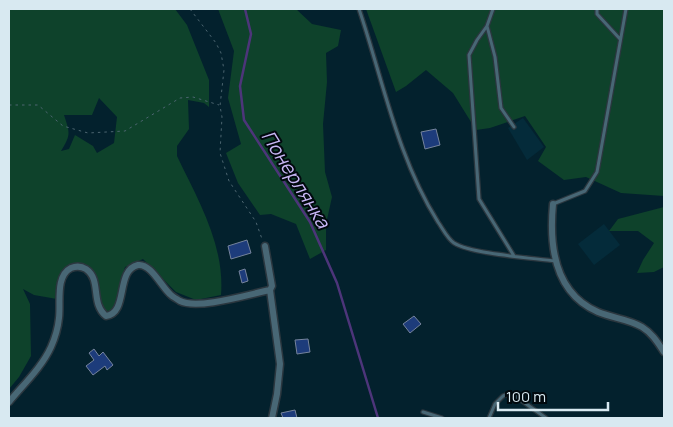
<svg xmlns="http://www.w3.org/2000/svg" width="673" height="427" viewBox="0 0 673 427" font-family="Manrope,sans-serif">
<rect width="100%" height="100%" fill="#03212d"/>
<!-- built -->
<path fill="#042b3a" d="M 523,118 L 544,147 L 527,160 L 508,128 Z
M 604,224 L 620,245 L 594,265 L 578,244 Z"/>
<!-- green -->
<path fill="#0e422b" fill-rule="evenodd" d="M 9,9 L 175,9 L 187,25 L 209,80 L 209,107 L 204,103 L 188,100 L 189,129 L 177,146 L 177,156 C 198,200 225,245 221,295 L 196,300 L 176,292 L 143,259 L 125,267 L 114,307 L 109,312 L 103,310 L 98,301 L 96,276 L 85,264 L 72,265 L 61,276 L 57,299 L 34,295 L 23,289 L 30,304 L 31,356 L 19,377 L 9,389 ZM 99,98 L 117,117 L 114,143 L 97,153 L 93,146 L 75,135 L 69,149 L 61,151 C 71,135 70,133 64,115 L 92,115 Z
M 218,9 L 296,9 L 312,24 L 341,30 L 338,46 L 326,53 L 327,82 L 323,124 L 325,172 L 332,197 L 326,224 L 326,250 L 310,259 L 296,224 L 271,214 L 260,215 L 238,183 L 226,153 L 241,144 L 228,98 L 234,51 Z
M 366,9 L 664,9 L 664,196 L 621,193 L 586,177 L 564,180 L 538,161 L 546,147 L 525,116 L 490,128 L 476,130 L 453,93 L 426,70 L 406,86 L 396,92 Z
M 664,207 L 664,267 L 654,272 L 637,273 L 643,260 L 654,243 L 638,231 L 609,231 L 618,219 Z"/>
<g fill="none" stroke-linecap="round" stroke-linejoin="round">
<!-- stream -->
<path stroke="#4d357a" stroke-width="2.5" d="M 245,9 L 251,34 L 240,86 L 244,120 L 310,222 L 337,283 L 378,418"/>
</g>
<!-- building -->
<path fill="#1d3c7b" stroke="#75839c" d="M 436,129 L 440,145 L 425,149 L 421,132 Z
M 247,240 L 251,253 L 231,259 L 228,246 Z
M 245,269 L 248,281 L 242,283 L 239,271 Z
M 414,316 L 421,324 L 410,333 L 403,324 Z
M 308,339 L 310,352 L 297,354 L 295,340 Z
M 94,349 L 99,356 L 103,352 L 113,365 L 107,370 L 105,366 L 93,375 L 86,366 L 94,360 L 89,353 Z
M 295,410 L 297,418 L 283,418 L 281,413 Z"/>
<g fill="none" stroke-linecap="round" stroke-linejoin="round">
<defs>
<path id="service" d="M 359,9 C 383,80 397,157 438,222 C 443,229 447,238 454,243 C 471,254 533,258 555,261
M 493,9 L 487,26 L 477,40 L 469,55 L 479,199 L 514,256
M 597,9 L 597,14 L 620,39
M 487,26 L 495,57 L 501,108 L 514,127
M 553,204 L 585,191 L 597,172 L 626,9
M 423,412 L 442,418
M 489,418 L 495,404 L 503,396 L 508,394 L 515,396 L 546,418"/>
<path id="minor" d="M 553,204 C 549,246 554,293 598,312 C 612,318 629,319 642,327 C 652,333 658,343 664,352
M 265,246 L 272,286 L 270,290 L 280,364 L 277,394 L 272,418
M 9,402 C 23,385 42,367 51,347 C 55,338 58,328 59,318 C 61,303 55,276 71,268 C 76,266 81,266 86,269 C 102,280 90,303 106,316 C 129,313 115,270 138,265 C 151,263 162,288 171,295 C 173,297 177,299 180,301 C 198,310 250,294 270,290"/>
</defs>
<!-- service casing -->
<use href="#service" stroke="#2b373f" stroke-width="5.5"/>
<!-- minor casing -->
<use href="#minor" stroke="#2b373f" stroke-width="9"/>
<!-- path -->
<path stroke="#4c6570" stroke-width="1" stroke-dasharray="2.5 4" stroke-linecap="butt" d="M 190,9 L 216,43 L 221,53 L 224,70 L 220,106 L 222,117 L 220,153 L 229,181 L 256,222 L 262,239
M 9,105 L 38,105 L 63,126 L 88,133 L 125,131 L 180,98 L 193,97 L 219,105"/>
<!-- service -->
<use href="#service" stroke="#486775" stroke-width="3"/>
<!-- minor -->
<use href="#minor" stroke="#486775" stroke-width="6"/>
</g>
<g text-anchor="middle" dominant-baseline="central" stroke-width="4" stroke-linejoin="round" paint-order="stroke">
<!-- water labels -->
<g font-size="19" font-style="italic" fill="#c8b7f5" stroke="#01090e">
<text transform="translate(296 179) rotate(58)">Понерлянка</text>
</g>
</g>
<!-- border -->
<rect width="673" height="427" fill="none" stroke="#d8e9f1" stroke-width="20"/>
<!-- scale -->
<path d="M498 402v8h110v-8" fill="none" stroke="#d8e9f1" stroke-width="2.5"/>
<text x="506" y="402" font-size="15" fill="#d8e9f1" stroke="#01090e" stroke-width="4" paint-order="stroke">100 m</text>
</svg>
